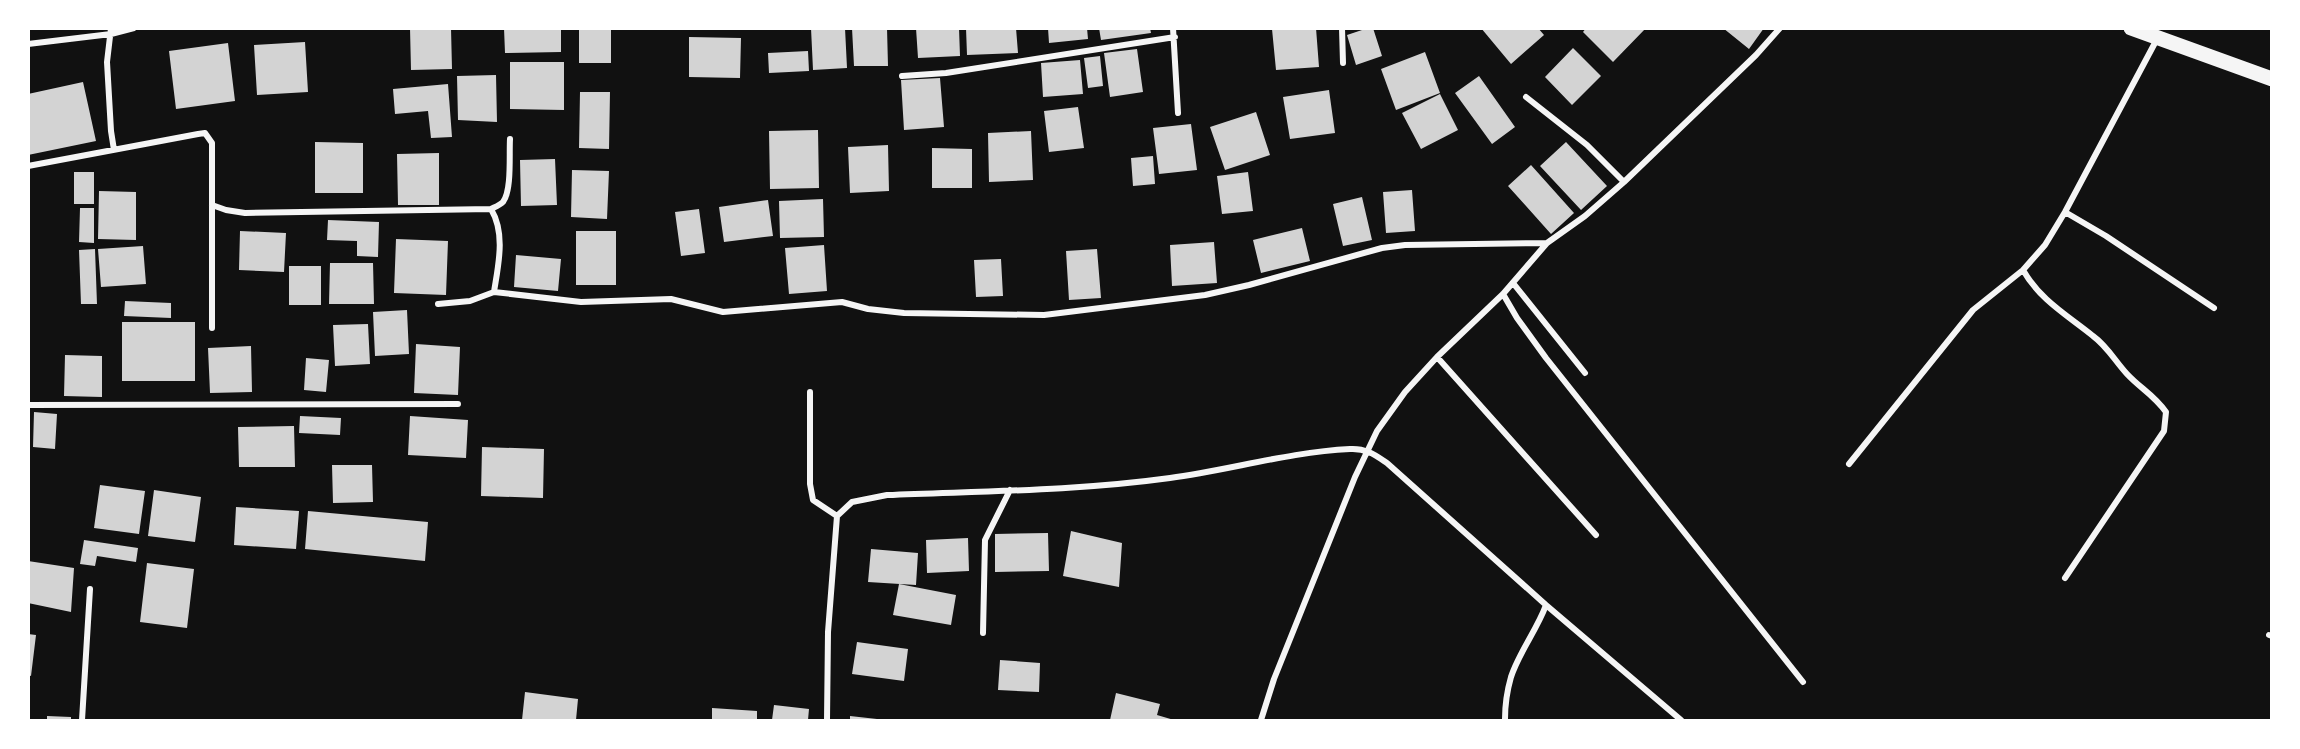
<svg xmlns="http://www.w3.org/2000/svg" width="2300" height="749" viewBox="0 0 2300 749" font-family="'DejaVu Sans',sans-serif">
<rect width="100%" height="100%" fill="#111"/>
<!-- building -->
<path fill="#d3d3d3" d="M 410,28 L 451,28 L 452,69 L 411,70 Z
M 504,28 L 561,28 L 561,52 L 505,53 Z
M 579,28 L 611,28 L 611,63 L 579,63 Z
M 811,28 L 845,28 L 847,68 L 813,70 Z
M 852,28 L 887,28 L 888,66 L 854,66 Z
M 916,28 L 959,28 L 960,56 L 918,58 Z
M 966,28 L 1016,28 L 1018,53 L 967,55 Z
M 1048,28 L 1087,28 L 1088,39 L 1049,43 Z
M 1099,28 L 1150,28 L 1151,33 L 1101,40 Z
M 1316,28 L 1319,67 L 1276,70 L 1272,29 Z
M 1368,28 L 1373,28 L 1382,56 L 1356,65 L 1347,35 Z
M 1481,28 L 1538,28 L 1544,35 L 1511,64 Z
M 1586,28 L 1646,28 L 1613,62 L 1583,32 Z
M 1723,28 L 1764,28 L 1749,49 Z
M 689,37 L 741,38 L 740,78 L 689,77 Z
M 305,42 L 308,92 L 257,95 L 254,45 Z
M 228,43 L 235,101 L 176,109 L 169,51 Z
M 1573,48 L 1601,76 L 1572,105 L 1545,77 Z
M 1137,49 L 1143,92 L 1110,97 L 1104,53 Z
M 808,51 L 809,71 L 769,73 L 768,53 Z
M 1425,52 L 1440,93 L 1396,110 L 1381,69 Z
M 1100,56 L 1103,86 L 1088,88 L 1084,58 Z
M 1080,60 L 1083,94 L 1043,97 L 1041,63 Z
M 510,62 L 564,62 L 564,110 L 510,109 Z
M 496,75 L 497,122 L 458,120 L 457,76 Z
M 1479,76 L 1515,127 L 1492,144 L 1455,93 Z
M 940,78 L 944,127 L 904,130 L 901,80 Z
M 83,82 L 96,141 L 28,155 L 28,94 Z
M 448,84 L 452,137 L 431,138 L 428,111 L 395,114 L 393,89 Z
M 1329,90 L 1335,133 L 1290,139 L 1283,97 Z
M 580,92 L 610,92 L 609,149 L 579,148 Z
M 1440,94 L 1458,130 L 1421,149 L 1402,113 Z
M 1078,107 L 1084,148 L 1049,152 L 1044,111 Z
M 1256,112 L 1270,155 L 1225,170 L 1210,127 Z
M 1191,124 L 1197,170 L 1159,174 L 1153,128 Z
M 818,130 L 819,188 L 770,189 L 769,131 Z
M 1031,131 L 1033,180 L 989,182 L 988,133 Z
M 315,142 L 363,143 L 363,193 L 315,193 Z
M 1566,142 L 1607,186 L 1581,210 L 1540,166 Z
M 888,145 L 889,191 L 850,193 L 848,147 Z
M 932,148 L 972,149 L 972,188 L 932,188 Z
M 439,153 L 439,205 L 398,205 L 397,154 Z
M 1153,156 L 1155,184 L 1133,186 L 1131,158 Z
M 555,159 L 557,205 L 521,206 L 520,160 Z
M 1531,165 L 1574,213 L 1551,234 L 1508,186 Z
M 572,170 L 609,171 L 607,219 L 571,217 Z
M 74,172 L 94,172 L 94,204 L 74,204 Z
M 1248,172 L 1253,211 L 1222,214 L 1217,176 Z
M 1412,190 L 1415,231 L 1386,233 L 1383,192 Z
M 99,191 L 136,192 L 136,240 L 98,239 Z
M 1362,197 L 1372,240 L 1343,246 L 1333,204 Z
M 823,199 L 824,237 L 780,238 L 779,201 Z
M 768,200 L 773,236 L 724,242 L 719,207 Z
M 80,208 L 94,208 L 94,243 L 79,242 Z
M 699,209 L 705,253 L 681,256 L 675,212 Z
M 328,220 L 379,222 L 378,257 L 357,256 L 357,241 L 327,240 Z
M 1302,228 L 1310,261 L 1261,273 L 1253,240 Z
M 240,231 L 286,233 L 284,272 L 239,270 Z
M 576,231 L 616,231 L 616,285 L 576,285 Z
M 396,239 L 448,241 L 446,295 L 394,293 Z
M 1214,242 L 1217,283 L 1172,286 L 1170,245 Z
M 824,245 L 827,291 L 789,294 L 785,248 Z
M 143,246 L 146,284 L 101,287 L 98,249 Z
M 95,249 L 97,304 L 81,304 L 79,250 Z
M 1097,249 L 1101,298 L 1069,300 L 1066,251 Z
M 516,255 L 561,259 L 558,291 L 514,287 Z
M 1001,259 L 1003,296 L 976,297 L 974,260 Z
M 330,263 L 373,263 L 374,304 L 329,304 Z
M 289,266 L 321,266 L 321,305 L 289,305 Z
M 125,301 L 171,303 L 171,318 L 124,316 Z
M 407,310 L 409,354 L 375,356 L 373,312 Z
M 122,322 L 195,322 L 195,381 L 122,381 Z
M 368,324 L 370,364 L 335,366 L 333,325 Z
M 416,344 L 460,347 L 458,395 L 414,393 Z
M 251,346 L 252,392 L 210,393 L 208,348 Z
M 65,355 L 102,356 L 102,397 L 64,396 Z
M 306,358 L 329,360 L 326,392 L 304,390 Z
M 34,412 L 57,414 L 55,449 L 33,447 Z
M 300,416 L 341,418 L 340,435 L 299,433 Z
M 410,416 L 468,420 L 466,458 L 408,455 Z
M 294,426 L 295,467 L 239,467 L 238,427 Z
M 482,447 L 544,449 L 543,498 L 481,496 Z
M 332,465 L 372,465 L 373,502 L 333,503 Z
M 100,485 L 145,491 L 139,534 L 94,528 Z
M 154,490 L 201,497 L 195,542 L 148,536 Z
M 236,507 L 299,511 L 296,549 L 234,545 Z
M 308,511 L 428,522 L 425,561 L 305,549 Z
M 1071,531 L 1122,543 L 1119,587 L 1063,576 Z
M 1048,533 L 1049,571 L 995,572 L 995,534 Z
M 968,538 L 969,571 L 927,573 L 926,540 Z
M 84,540 L 138,548 L 136,562 L 97,556 L 95,566 L 80,564 Z
M 871,549 L 918,553 L 916,585 L 868,582 Z
M 28,561 L 74,568 L 71,612 L 28,603 Z
M 147,563 L 194,569 L 187,628 L 140,622 Z
M 899,584 L 956,595 L 951,625 L 893,615 Z
M 28,634 L 36,635 L 31,676 L 28,675 Z
M 857,642 L 908,649 L 904,681 L 852,674 Z
M 1000,660 L 1040,663 L 1039,692 L 998,690 Z
M 525,692 L 578,699 L 576,720 L 522,720 Z
M 1116,693 L 1160,704 L 1157,715 L 1174,720 L 1110,720 Z
M 774,705 L 809,709 L 808,720 L 772,720 Z
M 712,708 L 757,711 L 757,720 L 712,720 Z
M 47,716 L 71,717 L 71,720 L 47,720 Z
M 850,716 L 877,719 L 877,720 L 850,720 Z"/>
<g fill="none" stroke-linecap="round" stroke-linejoin="round">
<!-- minor -->
<path stroke="#f5f5f5" stroke-width="6" d="M 111,28 L 107,62 L 111,131 L 114,150
M 1173,28 L 1178,113
M 1342,28 L 1343,63
M 28,44 L 111,34 L 134,28
M 902,76 L 946,73 L 1175,37
M 1526,97 L 1587,145 L 1624,182
M 28,166 L 198,134 L 205,133 L 212,143 L 212,328
M 212,205 L 226,210 L 245,213 L 491,209 C 506,234 498,266 494,292 L 581,302 L 671,299 L 723,312 L 842,302 L 868,309 L 904,313 L 1044,315 L 1205,295 L 1249,285 L 1382,248 L 1405,245 L 1547,243
M 491,209 C 495,207 500,205 503,202 C 512,190 509,155 510,139
M 2065,212 L 2106,236 L 2214,308
M 2023,270 C 2040,300 2067,315 2093,336 C 2107,346 2115,361 2127,374 C 2141,389 2153,394 2166,412 L 2164,431 L 2065,578
M 1513,283 L 1585,373
M 1503,294 L 1517,318 L 1546,358 L 1803,682
M 438,304 L 470,301 L 494,292
M 1437,357 L 1596,535
M 810,392 L 810,484 L 813,500 L 837,516
M 28,405 L 458,404
M 1849,464 L 1973,310 L 2023,270 L 2045,245 L 2065,212 L 2157,39
M 983,633 L 985,540 L 1010,490
M 2269,635 L 2272,636
M 1505,719 C 1505,705 1507,691 1511,677 C 1519,652 1537,630 1546,605
M 82,720 L 90,589
M 827,720 L 828,632 L 837,516 L 852,502 L 887,495 C 982,491 1076,491 1170,478 C 1230,470 1289,452 1350,449 C 1366,448 1375,455 1387,463 L 1546,605 L 1681,720
M 1261,720 L 1274,679 L 1355,477 L 1377,431 L 1405,392 L 1437,357 L 1503,294 L 1547,243 L 1585,216 L 1624,182 L 1756,55 L 1780,28"/>
<!-- primary -->
<path stroke="#f5f5f5" stroke-width="15" d="M 2131,28 L 2272,79"/>
</g>
<!-- border -->
<rect width="2300" height="749" fill="none" stroke="#ffffff" stroke-width="60"/>
</svg>
